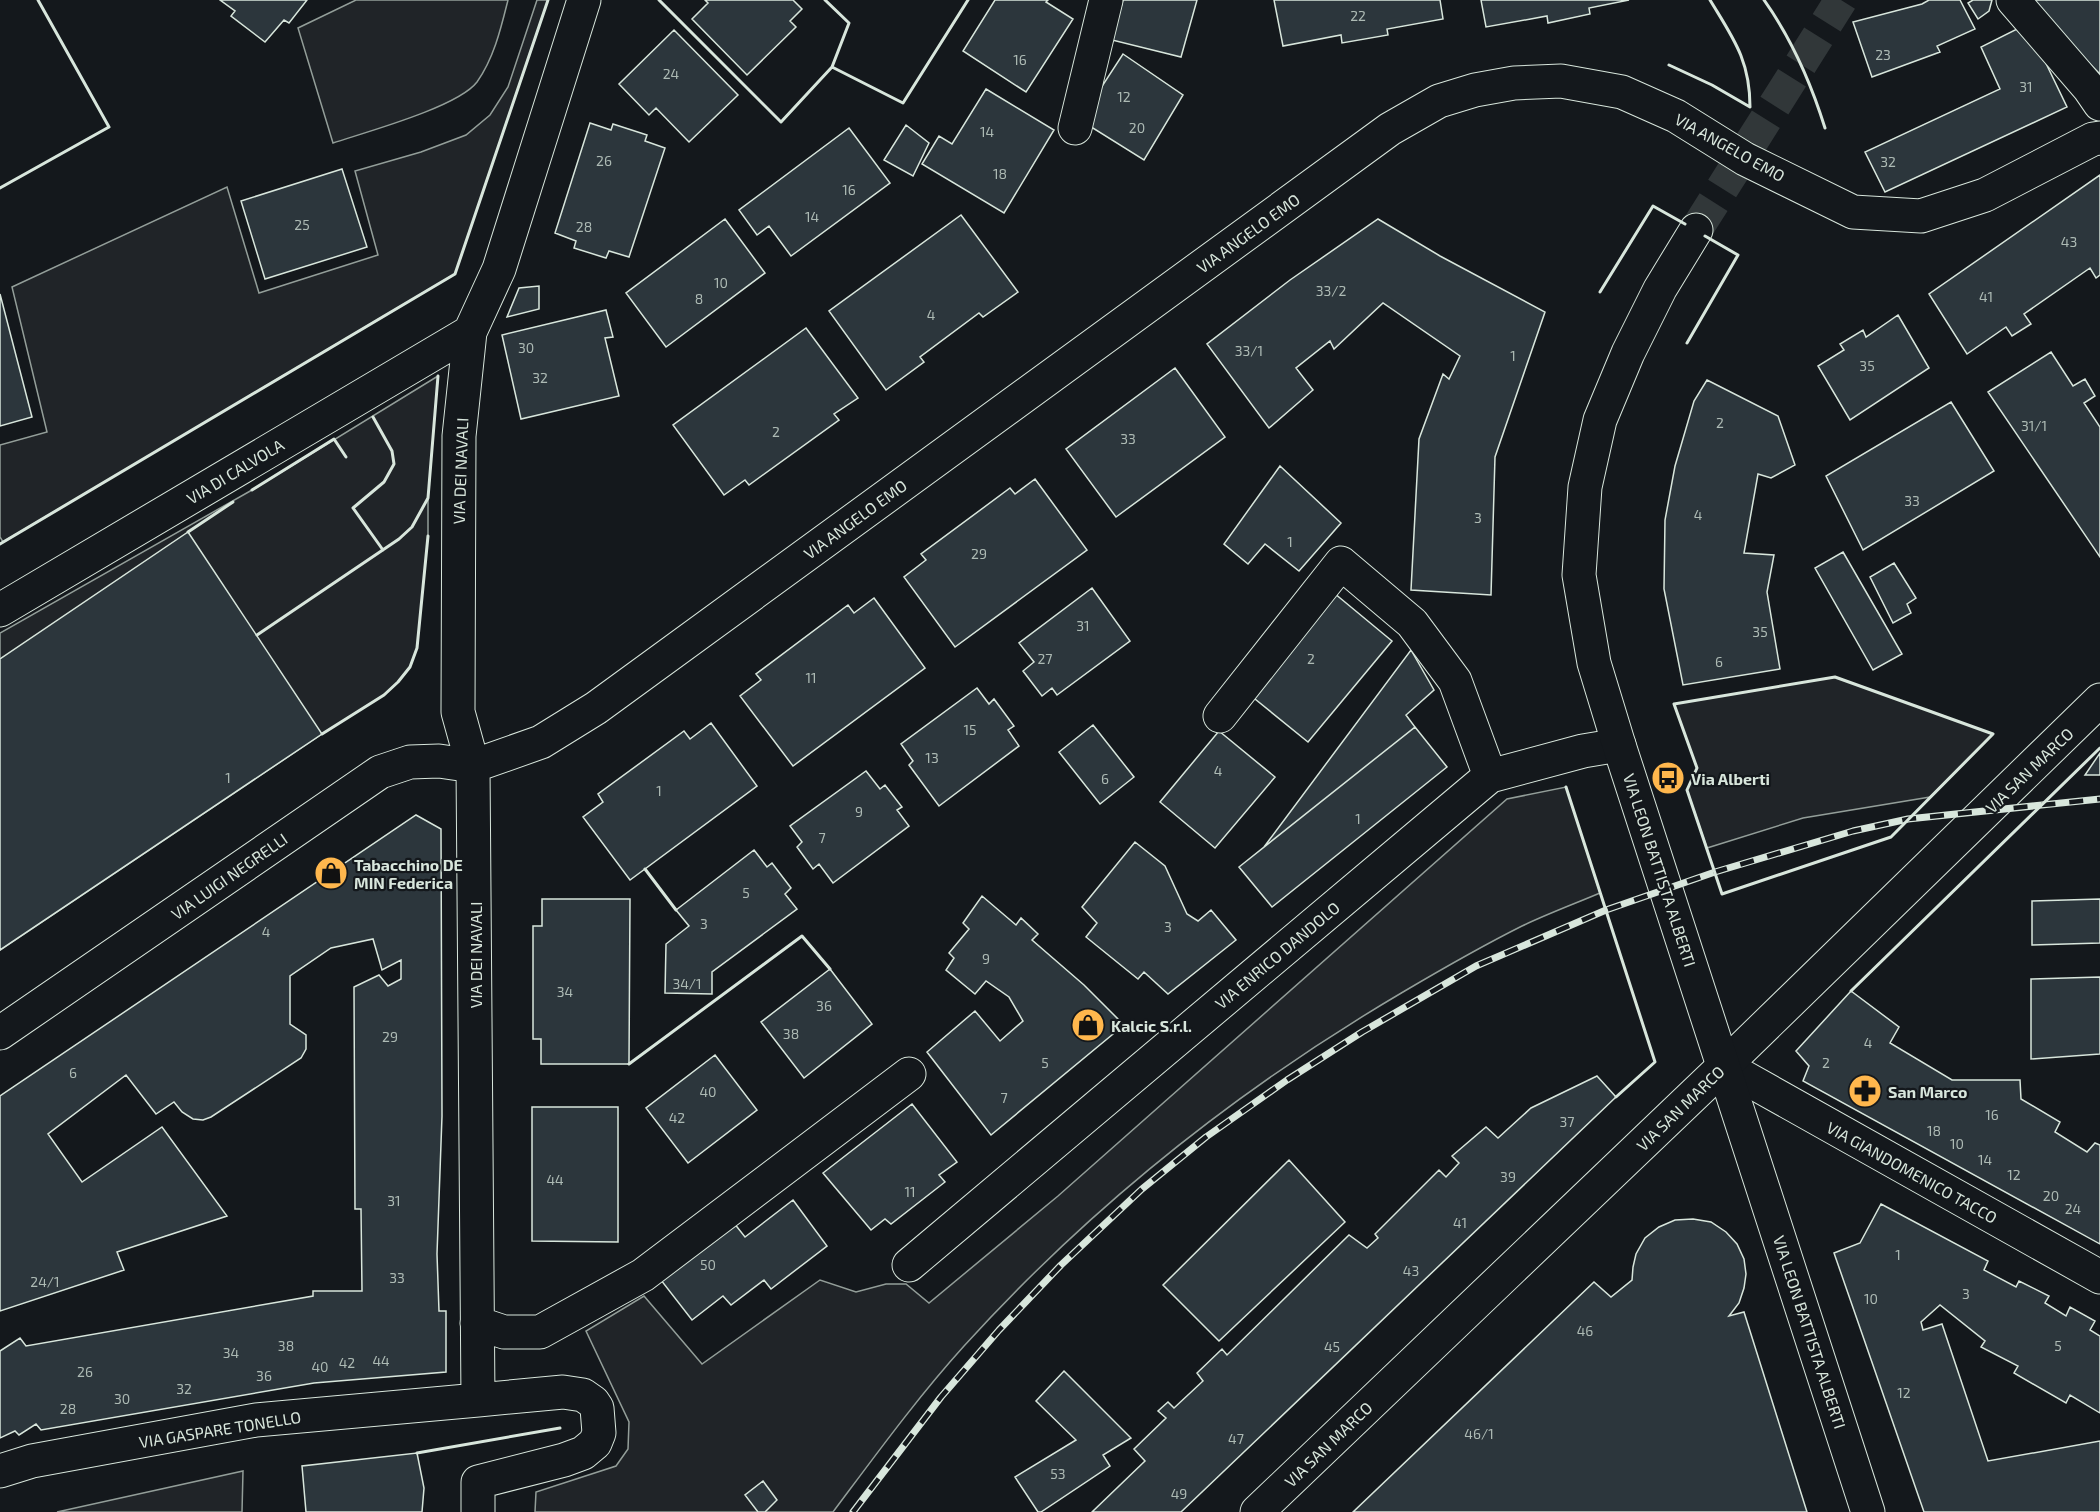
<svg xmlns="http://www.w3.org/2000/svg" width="2100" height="1512" viewBox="0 0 2100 1512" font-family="'Exo 2',sans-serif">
<rect width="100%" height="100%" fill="#14181c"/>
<!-- green -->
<path fill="#202428" stroke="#939e99" stroke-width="1.5" d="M 356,0 L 508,0 C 501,28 494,58 477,82 C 458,107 366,132 333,143 L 298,28 Z
M 537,0 L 548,0 L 455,274 L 3,542 L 0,537 L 0,445 L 47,432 L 12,287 L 227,187 L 259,293 L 378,255 L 355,171 L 421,152 L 466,135 L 490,115 L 508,87 Z
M 438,376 L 428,498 L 428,536 L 417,648 L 410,667 L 398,682 L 384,695 L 322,734 L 0,950 L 0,633 L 252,490 Z
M 1835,677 L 1993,734 L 1930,797 L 1803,818 L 1707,848 L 1687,790 L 1697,768 L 1674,704 Z
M 1566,787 L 1600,893 C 1574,904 1547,914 1522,926 C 1482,946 1442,969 1403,992 C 1240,1088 1091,1206 964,1346 C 917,1398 875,1456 833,1512 L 535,1512 L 536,1492 L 616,1466 L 628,1449 L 629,1422 L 586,1331 L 644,1296 L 702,1364 L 820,1280 L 856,1292 L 886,1284 L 906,1284 L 929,1303 L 1058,1196 L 1507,799 Z
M 243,1471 L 242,1512 L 57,1512 Z"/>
<!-- building -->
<path fill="#2c363c" stroke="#d8e6dc" stroke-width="1.5" d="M 220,0 L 307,0 L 289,23 L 284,20 L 265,42 L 231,16 L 235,11 Z
M 705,0 L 793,0 L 802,9 L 790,21 L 796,27 L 747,75 L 692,19 L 708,3 Z
M 995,0 L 1048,0 L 1046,2 L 1073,19 L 1026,92 L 963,51 Z
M 1123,0 L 1197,0 L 1181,57 L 1112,40 Z
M 1274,0 L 1440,0 L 1443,19 L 1387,29 L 1388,35 L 1342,43 L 1341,35 L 1283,46 Z
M 1481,0 L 1629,0 L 1589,8 L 1590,14 L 1548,23 L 1547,16 L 1486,27 Z
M 1929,0 L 1960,0 L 1975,29 L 1937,46 L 1940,52 L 1872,77 L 1853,22 L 1922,4 Z
M 1973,0 L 1992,0 L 1989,11 L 1978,19 L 1968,3 Z
M 2025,0 L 2100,0 L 2100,74 Z
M 2027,24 L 2067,107 L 1885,192 L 1865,152 L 2000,89 L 1981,47 Z
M 674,30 L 738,95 L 689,142 L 656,108 L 649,115 L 619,84 Z
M 1123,54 L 1183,95 L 1144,160 L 1080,120 Z
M 986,89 L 1054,130 L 1004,213 L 922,164 L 939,136 L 952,144 Z
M 590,123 L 611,130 L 613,124 L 647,135 L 645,141 L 665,148 L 629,257 L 609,251 L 606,258 L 574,248 L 576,241 L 555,233 Z
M 906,125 L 929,143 L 913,176 L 884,160 Z
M 849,128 L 890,183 L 791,256 L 769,226 L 757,235 L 739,210 Z
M 342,169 L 367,247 L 265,279 L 241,201 Z
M 2100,175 L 2100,275 L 2096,278 L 2090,268 L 2024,314 L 2031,324 L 2012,336 L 2006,327 L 1967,354 L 1929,294 Z
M 961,215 L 1018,292 L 983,317 L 979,313 L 920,357 L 924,362 L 886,390 L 829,311 Z
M 725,219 L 765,273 L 666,347 L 626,293 Z
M 1378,219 L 1440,256 L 1545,312 L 1495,457 L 1491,595 L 1411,590 L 1419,439 L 1443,374 L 1449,379 L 1460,356 L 1383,303 L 1334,349 L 1330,341 L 1296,368 L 1313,390 L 1269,428 L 1207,344 L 1290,280 Z
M 539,286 L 539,309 L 507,317 L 519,288 Z
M 0,294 L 32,417 L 0,426 Z
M 606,310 L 613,337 L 605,338 L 619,396 L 521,419 L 502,335 Z
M 1898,315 L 1929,368 L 1850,420 L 1818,366 L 1844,350 L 1840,344 L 1863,330 L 1866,337 Z
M 806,328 L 858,398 L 834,414 L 839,420 L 749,485 L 745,480 L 724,495 L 673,425 Z
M 2051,352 L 2073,386 L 2085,379 L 2095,396 L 2084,403 L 2100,427 L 2100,557 L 1988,392 Z
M 1175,368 L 1225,437 L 1116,517 L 1066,449 Z
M 1707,380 L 1778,416 L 1795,465 L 1771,478 L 1758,474 L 1744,553 L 1774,555 L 1767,592 L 1780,669 L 1683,685 L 1664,589 L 1665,520 L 1675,466 L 1694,401 Z
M 1951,402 L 1994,471 L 1863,550 L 1826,476 Z
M 1280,466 L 1341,523 L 1299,571 L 1265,544 L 1248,564 L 1224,544 Z
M 1035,479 L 1087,550 L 955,647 L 904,577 L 926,560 L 921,554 L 1010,488 L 1015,494 Z
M 188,532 L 322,734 L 0,950 L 0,659 Z
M 1843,552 L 1902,654 L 1873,670 L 1815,568 Z
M 1894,563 L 1916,598 L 1907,604 L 1911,613 L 1893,623 L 1870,577 Z
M 1092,588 L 1130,641 L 1057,695 L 1052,688 L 1042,696 L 1023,671 L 1034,662 L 1019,643 Z
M 1334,593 L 1392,641 L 1308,742 L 1250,695 Z
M 874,598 L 925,668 L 793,766 L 740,696 L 761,680 L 756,674 L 848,605 L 854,613 Z
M 1411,650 L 1434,690 L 1406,715 L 1415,727 L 1264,847 Z
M 977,688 L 989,704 L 994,699 L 1014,726 L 1008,730 L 1019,746 L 939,806 L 909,765 L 913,761 L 901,744 Z
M 711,723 L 757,786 L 630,880 L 583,817 L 603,802 L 598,794 L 684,731 L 690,739 Z
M 1093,725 L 1134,777 L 1100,804 L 1059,752 Z
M 1415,727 L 1447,767 L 1272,907 L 1239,867 Z
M 1219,731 L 1275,777 L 1215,848 L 1160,802 Z
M 2100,753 L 2100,775 L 2085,775 Z
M 866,771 L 880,789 L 885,785 L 902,807 L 897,810 L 909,826 L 833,883 L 819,864 L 813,869 L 797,847 L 802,842 L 790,826 Z
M 416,815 L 441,829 L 442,1116 L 437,1254 L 439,1311 L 446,1311 L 446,1372 L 314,1383 L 41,1430 L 36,1424 L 19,1435 L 15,1431 L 0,1438 L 0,1351 L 20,1338 L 26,1346 L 313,1296 L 313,1291 L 362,1291 L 361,1209 L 355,1209 L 354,987 L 379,975 L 388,986 L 401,979 L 401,960 L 382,970 L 373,939 L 331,948 L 290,976 L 290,1024 L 306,1035 L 306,1049 L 301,1058 L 211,1117 L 203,1120 L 193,1119 L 182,1112 L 174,1102 L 156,1114 L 126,1075 L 48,1134 L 82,1182 L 162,1127 L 227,1216 L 117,1252 L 124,1270 L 0,1311 L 0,1096 Z
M 1135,842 L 1165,866 L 1187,914 L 1198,921 L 1211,910 L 1236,940 L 1168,994 L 1144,972 L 1138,979 L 1086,937 L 1097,923 L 1082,907 Z
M 754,850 L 767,867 L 772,863 L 791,888 L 785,894 L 797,909 L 712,972 L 712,994 L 665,993 L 666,944 L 689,926 L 676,910 Z
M 982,896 L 1016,925 L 1021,918 L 1038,934 L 1032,940 L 1084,985 L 1124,1025 L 991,1135 L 927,1052 L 975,1011 L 1000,1041 L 1023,1021 L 1009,997 L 986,981 L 975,994 L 946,970 L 954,958 L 949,953 L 969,929 L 963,923 Z
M 542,899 L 630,899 L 629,1064 L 541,1064 L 541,1039 L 533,1039 L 533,926 L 542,926 Z
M 2100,899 L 2100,943 L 2032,945 L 2032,901 Z
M 830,969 L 872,1024 L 804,1078 L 761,1022 Z
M 2100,977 L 2100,1054 L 2031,1059 L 2031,979 Z
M 1851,991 L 1899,1027 L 1890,1043 L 1952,1080 L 2020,1080 L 2021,1099 L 2060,1122 L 2055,1132 L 2087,1152 L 2095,1143 L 2100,1145 L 2100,1244 L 1803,1081 L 1809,1066 L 1796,1051 Z
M 715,1055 L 757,1110 L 688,1163 L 646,1108 Z
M 1597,1076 L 1616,1097 L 1181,1512 L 1092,1512 L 1145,1461 L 1134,1449 L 1166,1418 L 1158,1411 L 1168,1402 L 1174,1408 L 1203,1381 L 1197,1373 L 1222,1349 L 1227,1355 L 1349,1235 L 1367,1248 L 1378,1238 L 1375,1234 L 1439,1170 L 1446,1177 L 1459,1163 L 1452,1156 L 1486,1127 L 1498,1138 L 1531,1108 Z
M 912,1104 L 957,1162 L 939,1175 L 945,1182 L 891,1224 L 885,1219 L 871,1230 L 823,1173 Z
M 532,1107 L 618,1107 L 618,1242 L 532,1241 Z
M 1289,1160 L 1345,1222 L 1219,1341 L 1163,1285 Z
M 793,1200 L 827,1246 L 771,1289 L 764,1280 L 731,1305 L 723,1296 L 692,1320 L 657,1275 L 730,1218 L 745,1237 Z
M 1881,1204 L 1988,1261 L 1984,1270 L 2016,1287 L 2019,1281 L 2049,1296 L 2045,1303 L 2066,1316 L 2070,1307 L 2095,1321 L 2090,1330 L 2100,1336 L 2100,1413 L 2070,1395 L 2066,1403 L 2014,1373 L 2018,1366 L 1981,1347 L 1985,1341 L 1940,1305 L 1921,1322 L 1923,1330 L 1942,1324 L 1988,1461 L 2100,1441 L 2100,1512 L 1924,1512 L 1834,1253 L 1860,1243 Z
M 1693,1219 L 1711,1222 L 1726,1232 L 1737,1244 L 1744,1259 L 1746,1274 L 1744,1288 L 1739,1303 L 1729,1316 L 1744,1312 L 1807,1512 L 1353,1512 L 1594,1282 L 1611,1297 L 1632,1280 L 1633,1267 L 1636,1254 L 1645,1238 L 1659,1227 L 1675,1220 Z
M 1064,1371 L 1131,1438 L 1103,1455 L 1110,1466 L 1041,1512 L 1038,1512 L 1015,1477 L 1076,1440 L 1036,1401 Z
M 417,1453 L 424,1488 L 422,1512 L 306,1512 L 302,1466 Z
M 763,1481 L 777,1500 L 765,1512 L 758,1512 L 745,1495 Z"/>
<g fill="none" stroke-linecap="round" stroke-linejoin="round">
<!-- primary-tunnel -->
<path stroke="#313739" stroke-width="33" stroke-dasharray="33 16" stroke-linecap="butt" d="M 1696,230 L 1841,0"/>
<defs>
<path id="minor" d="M 2013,0 L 2089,88 L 2100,104
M 1075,128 L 1106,0
M 0,610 L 470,332
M 1220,716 L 1341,563 L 1412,623 L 1455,681 L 1490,776
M 0,1033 L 380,772 L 410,762 L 439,761 L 473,766 L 541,742 L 596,708 L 1390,129 L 1439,101 L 1475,90 L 1514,83 L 1561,81 L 1622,92 L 1676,116 L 1745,159 L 1853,212 L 1921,216 L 1985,195 L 2093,139 L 2100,138
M 909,1265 L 1490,776 L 1583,751 L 1619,745
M 477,1323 L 504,1332 L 540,1332 L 643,1275 L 909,1074
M 0,1471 L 32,1461 L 256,1420 L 478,1400
M 478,1512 L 478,1482 L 564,1460 L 583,1453 L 595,1443 L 599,1433 L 597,1408 L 593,1402 L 583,1395 L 563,1392 L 478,1400 L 473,766 L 458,712 L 459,436 L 470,332 L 499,269 L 584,0
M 1257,1512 L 1724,1066 L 2100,1277"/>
<path id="tertiary" d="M 1724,1066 L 2100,700"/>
<path id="primary" d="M 1696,230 L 1660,289 L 1628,353 L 1600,420 L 1585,487 L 1579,575 L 1594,663 L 1619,745 L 1868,1512"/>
</defs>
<!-- minor casing -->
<use href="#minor" stroke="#d8e6dc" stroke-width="35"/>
<!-- tertiary casing -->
<use href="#tertiary" stroke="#d8e6dc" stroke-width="35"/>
<!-- primary casing -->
<use href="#primary" stroke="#d8e6dc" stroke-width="35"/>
<!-- minor -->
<use href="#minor" stroke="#14181c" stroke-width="33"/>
<!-- tertiary -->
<use href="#tertiary" stroke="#14181c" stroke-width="33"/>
<!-- primary -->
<use href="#primary" stroke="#14181c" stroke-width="33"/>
<defs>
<path id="rail" d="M 853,1512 L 941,1397 L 999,1330 L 1061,1265 L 1142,1189 L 1206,1137 L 1287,1080 L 1362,1032 L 1476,966 L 1606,910 L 1715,872 L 1853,831 L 1908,819 L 2100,799"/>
</defs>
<!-- rail casing -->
<use href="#rail" stroke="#d8e6dc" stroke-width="7"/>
<!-- rail -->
<use href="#rail" stroke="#14181c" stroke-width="4.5" stroke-dasharray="14" stroke-linecap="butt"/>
<!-- wall -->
<path stroke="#d8e6dc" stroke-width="3" d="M 659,0 L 781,122 L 832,67
M 825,0 L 849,23 L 832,67 L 903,103 L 968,0
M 1764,0 C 1791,38 1811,83 1825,128
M 1669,65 L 1712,85 L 1750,107 C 1750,60 1733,38 1710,0
M 0,188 L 109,127 L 38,0
M 1600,292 L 1653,206 L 1685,224
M 1687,343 L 1738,255 L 1705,236
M 373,417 L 392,451 L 394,464 L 384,482 L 353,508 L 383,550
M 252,490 L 334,439 L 346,457
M 188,532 L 233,502
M 0,544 L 455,274 L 548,0
M 257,635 L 399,539 L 412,527 L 428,498 L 438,376
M 1835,677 L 1993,734 L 1891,837 L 1722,894 L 1687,790 L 1697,768 L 1674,704 Z
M 322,734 L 384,695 L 398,682 L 410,667 L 417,648 L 428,536
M 1566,787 L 1655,1062 L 1616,1097
M 645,869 L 676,910
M 1851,991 L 2100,748
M 629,1064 L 802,936 L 830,969
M 417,1453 L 560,1428"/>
</g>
<!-- icons -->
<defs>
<symbol id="bus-disc" viewBox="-11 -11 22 22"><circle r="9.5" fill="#ffb74d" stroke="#14181c"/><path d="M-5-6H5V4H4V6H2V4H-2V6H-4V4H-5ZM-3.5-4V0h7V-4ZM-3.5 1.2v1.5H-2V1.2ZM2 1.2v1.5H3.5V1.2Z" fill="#111"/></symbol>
<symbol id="shop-disc" viewBox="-11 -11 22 22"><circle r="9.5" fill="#ffb74d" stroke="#14181c"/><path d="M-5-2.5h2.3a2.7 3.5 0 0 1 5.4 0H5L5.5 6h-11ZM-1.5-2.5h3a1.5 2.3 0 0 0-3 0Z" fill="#111"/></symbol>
<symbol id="pharmacy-disc" viewBox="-11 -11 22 22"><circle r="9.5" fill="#ffb74d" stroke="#14181c"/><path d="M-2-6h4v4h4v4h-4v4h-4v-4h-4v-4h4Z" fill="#111"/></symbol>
</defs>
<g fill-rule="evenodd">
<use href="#bus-disc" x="1649" y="759" width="38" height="38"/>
<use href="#shop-disc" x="312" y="854" width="38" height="38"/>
<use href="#shop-disc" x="1069" y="1006" width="38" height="38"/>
<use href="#pharmacy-disc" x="1846" y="1072" width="38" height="38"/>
</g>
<g text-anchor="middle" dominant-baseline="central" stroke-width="4.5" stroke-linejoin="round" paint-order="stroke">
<!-- number labels -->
<g font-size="14" fill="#adbab4">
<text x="1358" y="15">22</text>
<text x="1883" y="54">23</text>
<text x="1020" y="59">16</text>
<text x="671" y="73">24</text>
<text x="2026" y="86">31</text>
<text x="1124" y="96">12</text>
<text x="1137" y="127">20</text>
<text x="987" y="131">14</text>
<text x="604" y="160">26</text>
<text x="1888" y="161">32</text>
<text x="1000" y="173">18</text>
<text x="849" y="189">16</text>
<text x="812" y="216">14</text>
<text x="302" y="224">25</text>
<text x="584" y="226">28</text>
<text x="2069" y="241">43</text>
<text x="721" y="282">10</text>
<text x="1331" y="290">33/2</text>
<text x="1986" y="296">41</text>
<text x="699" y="298">8</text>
<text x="931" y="314">4</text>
<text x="526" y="347">30</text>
<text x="1249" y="350">33/1</text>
<text x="1513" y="355">1</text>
<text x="1867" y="365">35</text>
<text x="540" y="377">32</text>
<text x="1720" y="422">2</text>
<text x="2034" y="425">31/1</text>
<text x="776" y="431">2</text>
<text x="1128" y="438">33</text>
<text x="1912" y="500">33</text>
<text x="1698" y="514">4</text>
<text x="1478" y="517">3</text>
<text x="1290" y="541">1</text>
<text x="979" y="553">29</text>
<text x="1083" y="625">31</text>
<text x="1760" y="631">35</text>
<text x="1045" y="658">27</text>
<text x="1311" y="658">2</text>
<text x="1719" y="661">6</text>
<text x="811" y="677">11</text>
<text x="970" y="729">15</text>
<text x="932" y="757">13</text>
<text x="1218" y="770">4</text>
<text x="228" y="777">1</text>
<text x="1105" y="778">6</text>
<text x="659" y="790">1</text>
<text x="859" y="811">9</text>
<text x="1358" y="818">1</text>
<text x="822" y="837">7</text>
<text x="746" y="892">5</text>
<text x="704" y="923">3</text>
<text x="1168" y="926">3</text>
<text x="266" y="931">4</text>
<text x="986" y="958">9</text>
<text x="687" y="983">34/1</text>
<text x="565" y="991">34</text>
<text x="824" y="1005">36</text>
<text x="791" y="1033">38</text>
<text x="390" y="1036">29</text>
<text x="1868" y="1042">4</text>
<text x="1045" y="1062">5</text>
<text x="1826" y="1062">2</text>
<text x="73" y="1072">6</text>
<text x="708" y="1091">40</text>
<text x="1004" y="1097">7</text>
<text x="1992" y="1114">16</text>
<text x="677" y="1117">42</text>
<text x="1567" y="1121">37</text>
<text x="1934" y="1130">18</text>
<text x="1957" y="1143">10</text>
<text x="1985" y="1159">14</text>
<text x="2014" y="1174">12</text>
<text x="1508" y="1176">39</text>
<text x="555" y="1179">44</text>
<text x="910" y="1191">11</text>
<text x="2051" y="1195">20</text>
<text x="394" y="1200">31</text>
<text x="2073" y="1208">24</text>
<text x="1460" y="1222">41</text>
<text x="1898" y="1254">1</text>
<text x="708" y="1264">50</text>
<text x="1411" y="1270">43</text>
<text x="397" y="1277">33</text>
<text x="45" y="1281">24/1</text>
<text x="1966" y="1293">3</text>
<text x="1871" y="1298">10</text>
<text x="1585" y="1330">46</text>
<text x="286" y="1345">38</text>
<text x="2058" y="1345">5</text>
<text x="1332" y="1346">45</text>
<text x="231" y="1352">34</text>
<text x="381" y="1360">44</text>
<text x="347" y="1362">42</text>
<text x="320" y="1366">40</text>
<text x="85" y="1371">26</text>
<text x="264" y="1375">36</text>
<text x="184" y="1388">32</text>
<text x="1904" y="1392">12</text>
<text x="122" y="1398">30</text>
<text x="68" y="1408">28</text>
<text x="1479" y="1433">46/1</text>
<text x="1236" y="1438">47</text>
<text x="1058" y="1473">53</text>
<text x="1179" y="1493">49</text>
</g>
<!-- street labels -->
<g font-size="16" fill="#d8e6dc" stroke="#14181c">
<text transform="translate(1730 147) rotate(29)">VIA ANGELO EMO</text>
<text transform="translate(1248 233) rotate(-36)">VIA ANGELO EMO</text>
<text transform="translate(235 471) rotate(-31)">VIA DI CALVOLA</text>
<text transform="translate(460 471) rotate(-88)">VIA DEI NAVALI</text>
<text transform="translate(855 519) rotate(-36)">VIA ANGELO EMO</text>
<text transform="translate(2029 770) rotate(-44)">VIA SAN MARCO</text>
<text transform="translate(1660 870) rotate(72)">VIA LEON BATTISTA ALBERTI</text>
<text transform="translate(229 876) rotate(-35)">VIA LUIGI NEGRELLI</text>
<text transform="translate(475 955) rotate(-90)">VIA DEI NAVALI</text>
<text transform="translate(1277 955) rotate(-40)">VIA ENRICO DANDOLO</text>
<text transform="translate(1680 1108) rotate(-44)">VIA SAN MARCO</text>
<text transform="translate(1912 1172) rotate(29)">VIA GIANDOMENICO TACCO</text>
<text transform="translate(1810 1332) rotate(72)">VIA LEON BATTISTA ALBERTI</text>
<text transform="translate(220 1429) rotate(-9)">VIA GASPARE TONELLO</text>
<text transform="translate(1328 1444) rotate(-44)">VIA SAN MARCO</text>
</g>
<!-- poi labels -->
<g font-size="16" font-weight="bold" fill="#d8e6dc" stroke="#14181c" text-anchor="start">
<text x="1691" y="778">Via Alberti</text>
<text x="354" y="864">Tabacchino DE<tspan x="354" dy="18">MIN Federica</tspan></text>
<text x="1111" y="1025">Kalcic S.r.l.</text>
<text x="1888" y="1091">San Marco</text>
</g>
</g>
</svg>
